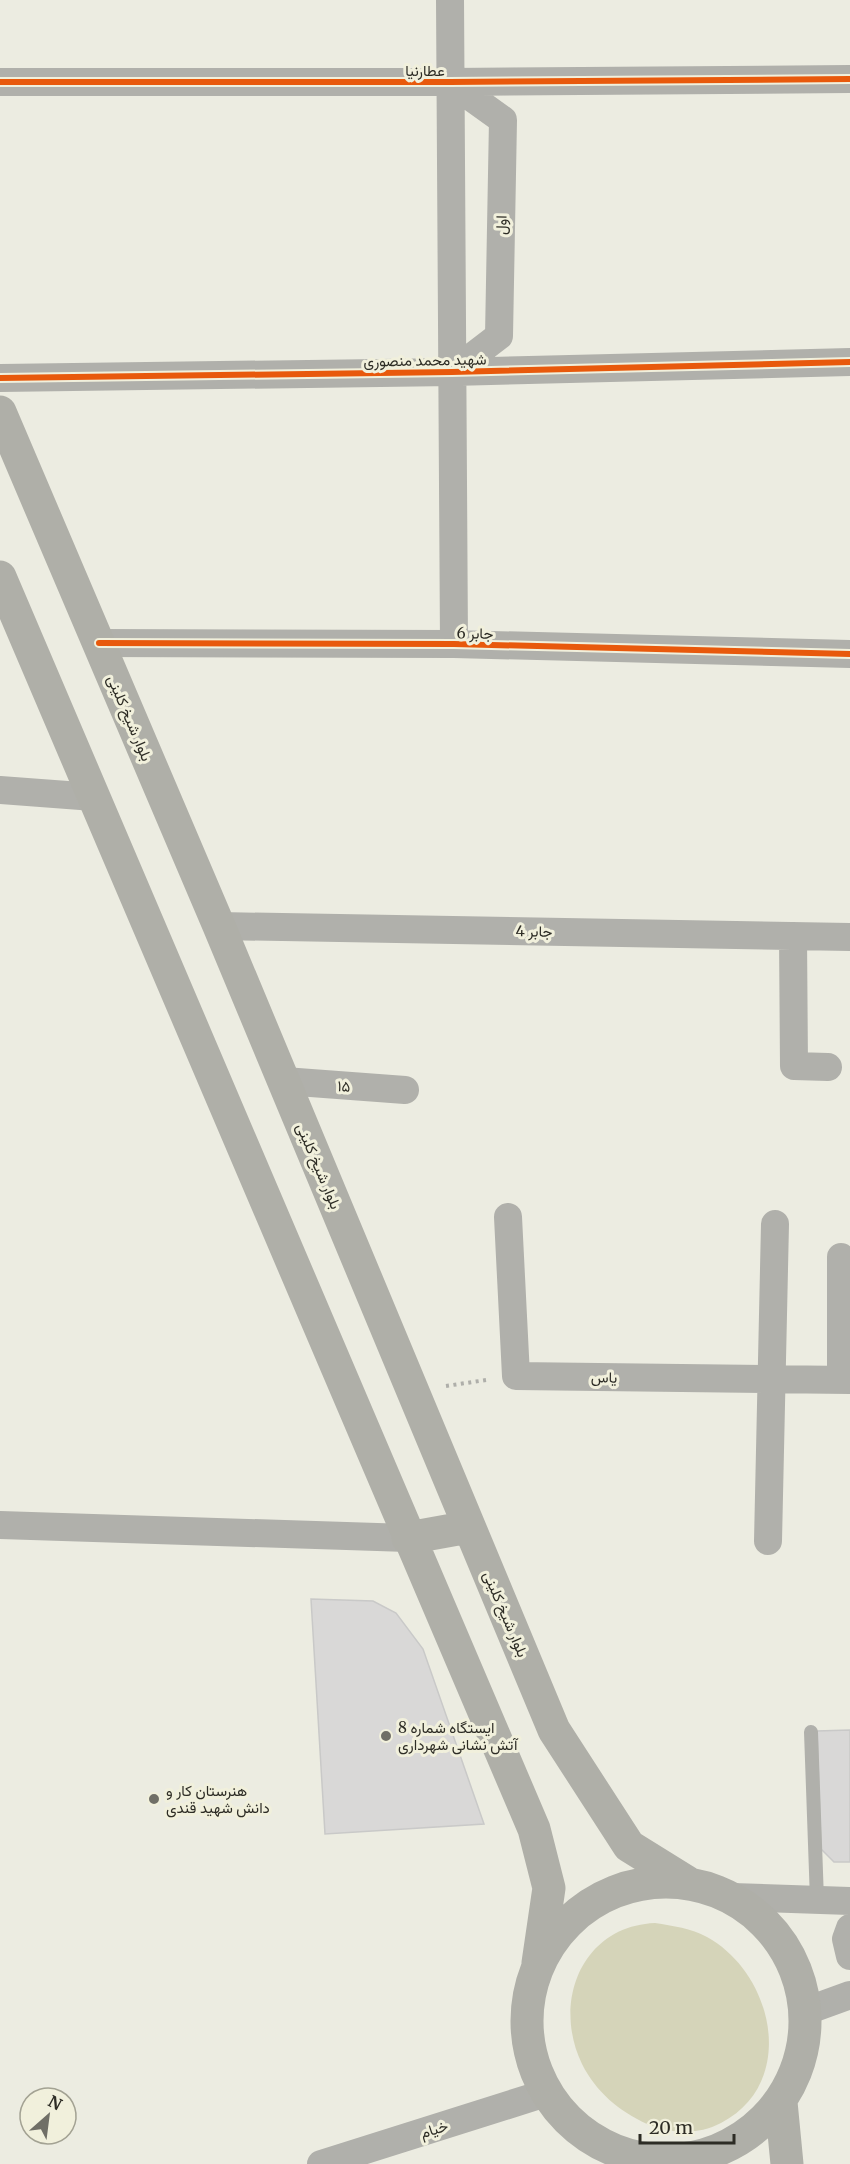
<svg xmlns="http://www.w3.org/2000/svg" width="850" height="2164" viewBox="0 0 850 2164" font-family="Merriweather,Vazirmatn,serif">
<rect width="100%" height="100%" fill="#ecece1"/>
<!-- green -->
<path fill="#d5d4b9" d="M 655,1923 C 673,1926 691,1928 707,1937 C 774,1974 798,2083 721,2123 C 698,2135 671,2134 647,2124 C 619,2111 596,2092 582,2064 C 552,2002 582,1926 655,1923 Z"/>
<!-- building -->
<path fill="#d9d8d7" stroke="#c9c9c8" stroke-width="1.5" d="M 311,1599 L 373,1601 L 396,1613 L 423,1649 L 484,1824 L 325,1834 Z
M 850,1730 L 850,1862 L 834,1862 L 821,1849 L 817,1731 Z"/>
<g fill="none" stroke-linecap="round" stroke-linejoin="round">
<!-- path -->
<path stroke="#afafaa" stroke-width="4" stroke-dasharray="3 4.5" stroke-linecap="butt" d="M 446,1386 L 486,1380"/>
<!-- lane -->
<path stroke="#b0b0ab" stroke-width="14" d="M 811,1732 L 817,1900"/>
<!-- street -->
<path stroke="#b0b0ab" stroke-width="28" d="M 450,0 L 454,644
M 0,82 L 450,82 L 850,79
M 450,82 L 503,120 L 499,336 L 452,372
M 0,378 L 452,372 L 850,362
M 99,643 L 454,644 L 850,654
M 0,790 L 94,797
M 219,926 L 850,937
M 793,936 L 794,1066 L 828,1067
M 284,1081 L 405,1090
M 508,1217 L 516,1376 L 850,1380
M 841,1380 L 841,1257
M 0,1525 L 408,1538
M 768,1541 L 775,1224
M 732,1897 L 850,1901
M 850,1928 L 846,1939 L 850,1956
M 806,2011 L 850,1995
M 321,2164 L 546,2093"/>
<!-- secondary -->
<path stroke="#afafa8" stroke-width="33" d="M 0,412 L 219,926 L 554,1730 L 629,1846 L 687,1882
M 0,577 L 534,1829 L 549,1888 L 538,1963
M 408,1538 L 469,1527
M527 2021a139 139 0 1 1 278 0a139 139 0 1 1-278 0Z
M 781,2102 L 787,2164"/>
<defs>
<path id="cycleway" d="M 0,82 L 450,82 L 850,79
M 0,378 L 452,372 L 850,362
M 99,643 L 454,644 L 850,654"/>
</defs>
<!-- cycleway casing -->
<use href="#cycleway" stroke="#f1f0dc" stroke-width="10"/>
<!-- cycleway -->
<use href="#cycleway" stroke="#e8590c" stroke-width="6"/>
</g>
<!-- markers -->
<g fill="#706f67" stroke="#f1f0dc" stroke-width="2">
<circle cx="386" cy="1736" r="6"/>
<circle cx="154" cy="1799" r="6"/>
</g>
<g text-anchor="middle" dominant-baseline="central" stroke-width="6" stroke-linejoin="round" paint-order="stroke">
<!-- street labels -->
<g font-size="15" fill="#2d2c25" stroke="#f1f0dc">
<text x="425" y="70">عطارنیا</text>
<text transform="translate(501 225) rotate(-89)">اول</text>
<text transform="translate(425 360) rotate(-1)">شهید محمد منصوری</text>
<text transform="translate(475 633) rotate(1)">جابر 6</text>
<text transform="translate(130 718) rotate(67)">بلوار شیخ کلینی</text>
<text transform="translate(534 931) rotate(1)">جابر 4</text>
<text transform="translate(344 1086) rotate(4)">۱۵</text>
<text transform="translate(319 1166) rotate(67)">بلوار شیخ کلینی</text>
<text transform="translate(604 1377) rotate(1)">یاس</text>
<text transform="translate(506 1614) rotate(67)">بلوار شیخ کلینی</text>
<text transform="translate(434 2129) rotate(-18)">خیام</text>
</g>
<!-- poi labels -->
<g font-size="15" fill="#2d2c25" stroke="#f1f0dc" text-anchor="start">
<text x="398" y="1727">ایستگاه شماره 8<tspan x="398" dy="17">آتش نشانی شهرداری</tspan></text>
<text x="166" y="1790">هنرستان کار و<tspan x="166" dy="17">دانش شهید قندی</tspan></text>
</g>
</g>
<!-- north arrow -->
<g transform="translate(48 2116) rotate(28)"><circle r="28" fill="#f1f0dc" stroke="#a3a293" stroke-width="1.5"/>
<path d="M0-4.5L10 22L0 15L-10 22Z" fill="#706f67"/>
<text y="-9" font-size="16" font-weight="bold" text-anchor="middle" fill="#2d2c25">N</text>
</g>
<!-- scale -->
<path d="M640 2134v9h94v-9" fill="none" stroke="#2d2c25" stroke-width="3"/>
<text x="649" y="2134" font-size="18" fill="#2d2c25" stroke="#f1f0dc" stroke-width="4.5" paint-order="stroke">20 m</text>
</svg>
